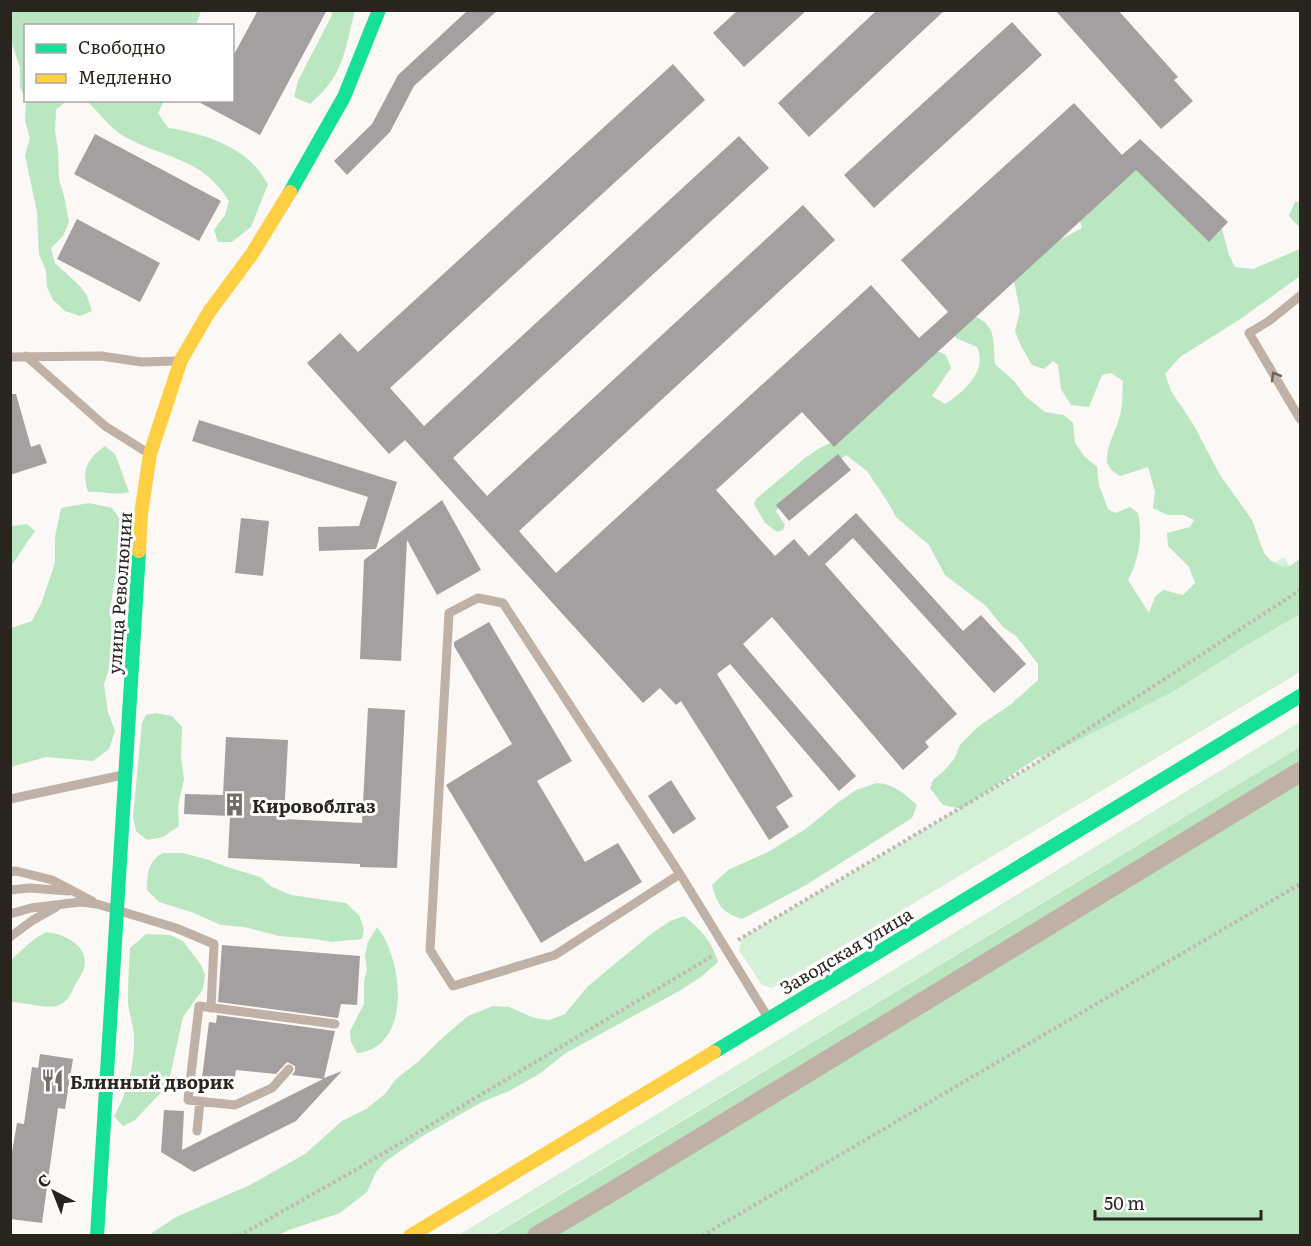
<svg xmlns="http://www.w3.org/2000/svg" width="1311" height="1246" viewBox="0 0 1311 1246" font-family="Literata,serif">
<rect width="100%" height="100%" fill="#fbf8f5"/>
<!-- green -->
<path fill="#d4f0d6" d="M 1284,557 L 1295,575 L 1300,572 L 1300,672 L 772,988 L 762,985 L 739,950 L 742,938 L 1041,760 L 1021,733 L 1042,702 Z
M 1300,722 L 1300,747 L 492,1235 L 457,1236 Z"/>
<!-- forest -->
<path fill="#bae6c1" d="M 10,11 L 11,10 L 201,11 L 196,25 L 26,26 L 25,99 L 20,87 L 20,68 L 11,40 Z
M 331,11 L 354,11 L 354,14 C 344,54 343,76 310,104 L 294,97 L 298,81 L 332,15 Z
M 26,101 L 164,101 L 158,113 L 168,128 C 197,132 233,143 254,165 C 259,170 264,178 268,184 L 251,227 L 232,242 L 218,242 L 214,230 L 225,215 L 229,201 C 202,157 165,159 125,137 C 110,128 100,114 88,102 L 65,102 L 56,110 L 55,130 L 58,150 L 59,179 L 65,200 L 69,222 L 63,236 L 51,248 L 55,263 L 81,287 L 87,296 L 92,311 L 80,316 L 65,311 L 53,300 L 47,287 L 46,271 L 39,254 L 37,212 L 25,155 L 30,138 L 25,121 Z
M 1136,157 L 1222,229 L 1229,255 L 1235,267 L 1253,269 L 1300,249 L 1300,276 L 1242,318 L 1180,357 L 1165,374 L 1171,391 L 1193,424 L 1220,475 L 1252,520 L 1264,553 L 1270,560 L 1282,567 L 1290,566 L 1300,559 L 1300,614 L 1243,647 L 1174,691 L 1071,744 L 1040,756 L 961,809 L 943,805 L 930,788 L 933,780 L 944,771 L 954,759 L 960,745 L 979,726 L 1010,705 L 1038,680 L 1038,664 L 1025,647 L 1016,636 L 1003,627 L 986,606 L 945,575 L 929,545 L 896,517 L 889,504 L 867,471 L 846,455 L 779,507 L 776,511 L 785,525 L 783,530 L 777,532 L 765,523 L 754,504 L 756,499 L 805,458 L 818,449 L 838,439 L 932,349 L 946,355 L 951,368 L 932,396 L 945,404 C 964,392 988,371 977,347 L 956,338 L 949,326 L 972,315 C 997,325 993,340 995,364 L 1014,381 L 1025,396 L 1045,412 L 1064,415 L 1073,423 L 1075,443 L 1085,457 L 1097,467 L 1099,485 L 1108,509 L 1115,513 L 1130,507 L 1138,513 C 1143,535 1139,560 1128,580 L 1149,613 L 1155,597 L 1163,590 L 1183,595 L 1195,583 L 1189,567 L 1168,546 L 1167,533 L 1190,527 L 1194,520 L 1184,515 L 1168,515 L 1153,508 L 1155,492 L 1148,467 L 1120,476 C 1114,472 1109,469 1107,462 C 1105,447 1119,426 1121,410 C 1123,401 1122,390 1123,381 L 1111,373 L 1102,375 L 1089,407 L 1071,405 L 1061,389 L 1058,365 L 1053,361 L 1044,369 L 1032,365 L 1021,346 L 1015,331 L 1020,311 L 1013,276 L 1047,243 L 1063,238 L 1082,228 L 1077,211 Z
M 1300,201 L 1300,228 L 1289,216 L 1295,202 Z
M 105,446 L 115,454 L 129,492 C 114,496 103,491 88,492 C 81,470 87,459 105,446 Z
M 89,503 L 112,508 L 127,529 L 120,549 L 111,603 L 112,658 L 104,685 L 108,712 L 115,731 L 109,749 L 93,761 L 46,757 L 11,767 L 11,628 L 32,621 L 41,604 L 55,563 L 55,537 L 61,508 Z
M 27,524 L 35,531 L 11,566 L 11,526 Z
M 155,713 L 172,716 L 182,727 L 181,758 L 184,779 L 178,806 L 179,826 L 163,837 L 147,840 L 136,831 L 133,817 L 142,723 L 146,715 Z
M 1300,747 L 1300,1235 L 492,1236 Z
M 877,783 C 894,784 905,794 917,805 L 912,818 L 806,885 L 742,919 C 722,913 717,904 712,885 L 728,870 L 768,852 L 807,828 L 836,804 L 856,790 Z
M 163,853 L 183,853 L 209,860 L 224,866 L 260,877 L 272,887 L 291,895 L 346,903 L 359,915 L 364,929 L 362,939 L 331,942 L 315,939 L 279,936 L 244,927 L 221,925 L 191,912 L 159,902 L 147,890 C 147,875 148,860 163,853 Z
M 684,916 C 702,931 711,940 718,962 L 701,977 L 679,991 L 566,1053 L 539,1074 L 509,1091 L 482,1102 L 421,1137 L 386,1161 L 376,1172 L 367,1192 L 340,1213 L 289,1230 L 278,1235 L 149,1235 L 176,1217 L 250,1185 L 305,1154 L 342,1121 L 366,1109 L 385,1094 L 396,1079 L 419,1061 L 440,1040 L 468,1016 L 493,1006 L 509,1007 L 534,1018 L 549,1020 L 565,1014 L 587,987 L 651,934 L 670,921 Z
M 377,927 C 403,958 413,1048 357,1053 L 351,1042 L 350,1031 L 364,1004 L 364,981 L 367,970 L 365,956 L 368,942 Z
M 46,932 C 65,934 90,946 84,969 C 82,975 77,980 75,985 C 71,994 67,1003 57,1006 C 47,1009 23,1002 11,1002 L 11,960 L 33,940 Z
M 146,934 L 170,935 L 183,941 L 201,965 L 205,975 L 203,989 L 183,1017 L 168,1085 L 135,1120 L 123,1126 L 114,1116 C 128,1092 135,1064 134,1036 C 133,1023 128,1011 128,999 C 128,982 129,964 130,948 Z"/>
<!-- building -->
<path fill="#a4a0a0" d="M 258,10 L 327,10 L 260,135 L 195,100 L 232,100 L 232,58 Z
M 468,10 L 498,10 L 414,86 L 390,132 L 347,175 L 334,161 L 372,124 L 398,75 Z
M 738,10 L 807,10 L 744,67 L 713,33 Z
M 877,10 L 945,10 L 809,137 L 778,103 Z
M 1055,10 L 1118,10 L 1178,77 L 1174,80 L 1193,101 L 1161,129 Z
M 1012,22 L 1042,55 L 874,208 L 844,175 Z
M 673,64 L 705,100 L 390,388 L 424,426 L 739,136 L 769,168 L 453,458 L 487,496 L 803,205 L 835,240 L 519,531 L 556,573 L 871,285 L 919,338 L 948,312 L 901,260 L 1074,103 L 1122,155 L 1140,139 L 1228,222 L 1209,242 L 1136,170 L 834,447 L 802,412 L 716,490 L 775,556 L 794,539 L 809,556 L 856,513 L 963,631 L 981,615 L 1026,664 L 994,693 L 853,538 L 825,564 L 957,714 L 925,742 L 929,747 L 903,770 L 772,617 L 743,644 L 856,776 L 839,791 L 730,664 L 717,674 L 793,796 L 776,807 L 789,827 L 769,840 L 681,701 L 676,705 L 660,688 L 643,703 L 405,440 L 389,454 L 307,363 L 340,333 L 358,352 Z
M 95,134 L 221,201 L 199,241 L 74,174 Z
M 77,219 L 160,263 L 140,302 L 57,259 Z
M 10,394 L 16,394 L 31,447 L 40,444 L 47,463 L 10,475 Z
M 199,420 L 397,482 L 376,549 L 319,551 L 318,527 L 359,526 L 368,497 L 192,441 Z
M 838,454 L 851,470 L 789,521 L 776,505 Z
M 442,500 L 481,570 L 437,595 L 407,540 L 401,661 L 360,659 L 364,560 Z
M 241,518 L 269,521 L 263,576 L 235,573 Z
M 489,622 L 572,761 L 537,781 L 585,862 L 618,843 L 642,882 L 541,943 L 446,785 L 512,744 L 454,646 L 454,642 Z
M 368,708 L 405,710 L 397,868 L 360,867 L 360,864 L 228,858 L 230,816 L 184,814 L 185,794 L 223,795 L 226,737 L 288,740 L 284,819 L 362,823 Z
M 671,780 L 696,819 L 673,834 L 648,796 Z
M 222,945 L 360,956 L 357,1005 L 341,1004 L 338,1018 L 218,1002 Z
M 217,1015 L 335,1031 L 324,1078 L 342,1071 L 296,1121 L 194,1172 L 161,1152 L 164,1110 L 184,1111 L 182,1150 L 323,1079 L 292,1075 L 295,1071 L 295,1066 L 287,1062 L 276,1074 L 236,1070 L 233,1090 L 201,1086 L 209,1022 L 216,1023 Z
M 40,1054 L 73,1059 L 65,1109 L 58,1108 L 42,1223 L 10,1219 L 10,1164 L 17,1123 L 24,1124 L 32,1067 L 38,1068 Z"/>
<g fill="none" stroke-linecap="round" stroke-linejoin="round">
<!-- path -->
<path stroke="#c2b9b4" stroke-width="4" stroke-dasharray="3 3" stroke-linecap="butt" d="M 738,940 L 1041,760 L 1300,590
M 239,1236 L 357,1169 L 714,955
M 702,1236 L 1300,884"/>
<!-- lane -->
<path stroke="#c0b1a7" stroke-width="9" d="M 1300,296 L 1269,321 L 1249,333 L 1300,419
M 26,356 L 105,426 L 148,453
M 10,357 L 101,356 L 142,362 L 176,361
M 10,799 L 123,775
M 10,872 L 16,871 L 52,880 L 92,901
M 680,874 L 555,955 L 453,986 L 430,950 L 449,613 L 478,598 L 503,603 L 680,874 L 767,1016
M 10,890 L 30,888 L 68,891
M 10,914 L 31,908 L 80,902 L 97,904 L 176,928 L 214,944 L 211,1008
M 10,937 L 33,920 L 56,907
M 289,1069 L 272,1088 L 235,1105 L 188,1100 L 199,1006 L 335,1024
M 197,1131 L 200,1101"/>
<!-- street -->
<path stroke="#c0b1a7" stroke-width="20" d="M 537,1236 L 623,1185 L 1300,772"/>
<!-- fast -->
<path stroke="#16e098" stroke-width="14" d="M 290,192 L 344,97 L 379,10
M 714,1052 L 1300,696
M 97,1236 L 139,551"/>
<!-- slow -->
<path stroke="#ffcf43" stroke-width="14" d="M 139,551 L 141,514 L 150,454 L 181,360 L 209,312 L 252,254 L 290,192
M 410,1236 L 714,1052"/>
</g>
<!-- one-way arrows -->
<defs><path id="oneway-chevron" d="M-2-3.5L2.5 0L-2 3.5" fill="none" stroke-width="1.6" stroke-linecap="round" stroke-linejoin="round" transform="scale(1.5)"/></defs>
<use stroke="#6e635c" href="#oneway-chevron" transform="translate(1275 376) rotate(-121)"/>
<!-- icons -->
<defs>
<symbol id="building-bare" viewBox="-9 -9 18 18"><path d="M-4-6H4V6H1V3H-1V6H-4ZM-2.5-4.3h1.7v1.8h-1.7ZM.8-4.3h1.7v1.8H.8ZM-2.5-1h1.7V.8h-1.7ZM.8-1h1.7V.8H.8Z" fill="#736e6a" stroke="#fff" stroke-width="2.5" paint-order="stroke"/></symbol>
<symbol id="restaurant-bare" viewBox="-9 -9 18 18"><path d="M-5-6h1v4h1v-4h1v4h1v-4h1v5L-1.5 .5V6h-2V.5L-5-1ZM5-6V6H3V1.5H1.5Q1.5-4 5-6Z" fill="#736e6a" stroke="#fff" stroke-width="2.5" paint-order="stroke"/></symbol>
</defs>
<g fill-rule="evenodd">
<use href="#building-bare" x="218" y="788" width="33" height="33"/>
<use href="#restaurant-bare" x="36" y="1064" width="33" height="33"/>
</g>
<g text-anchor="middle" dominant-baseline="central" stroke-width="6" stroke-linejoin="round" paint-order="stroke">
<!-- street labels -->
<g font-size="18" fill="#2a241f" stroke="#fff">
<text transform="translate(119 593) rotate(-86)">улица Революции</text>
<text transform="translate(846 950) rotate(-31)">Заводская улица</text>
</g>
<!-- poi labels -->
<g font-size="18" font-weight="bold" fill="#2a241f" stroke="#fff" text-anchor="start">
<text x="252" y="805">Кировоблгаз</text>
<text x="70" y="1081">Блинный дворик</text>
</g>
</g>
<!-- border -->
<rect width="1311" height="1246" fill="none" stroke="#2a241f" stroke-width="24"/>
<!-- legend -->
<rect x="24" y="24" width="210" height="78" fill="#ffffff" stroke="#aaa7a5" stroke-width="1.5"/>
<rect x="36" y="44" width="30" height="9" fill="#16e098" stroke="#aaa7a5" stroke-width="1.5"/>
<text x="78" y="54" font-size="18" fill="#2a241f">Свободно</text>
<rect x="36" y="74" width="30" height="9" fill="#ffcf43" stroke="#aaa7a5" stroke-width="1.5"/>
<text x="78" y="84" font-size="18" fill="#2a241f">Медленно</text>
<!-- north arrow -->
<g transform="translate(54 1192) rotate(318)" stroke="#ffffff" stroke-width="4.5" paint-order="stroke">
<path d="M0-4.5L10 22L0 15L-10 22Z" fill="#2a241f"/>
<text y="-9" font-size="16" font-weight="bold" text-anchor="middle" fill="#2a241f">С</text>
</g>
<!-- scale -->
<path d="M1095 1210v9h166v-9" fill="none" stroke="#2a241f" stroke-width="3"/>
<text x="1104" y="1210" font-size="18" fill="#2a241f" stroke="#ffffff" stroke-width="4.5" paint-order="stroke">50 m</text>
</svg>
